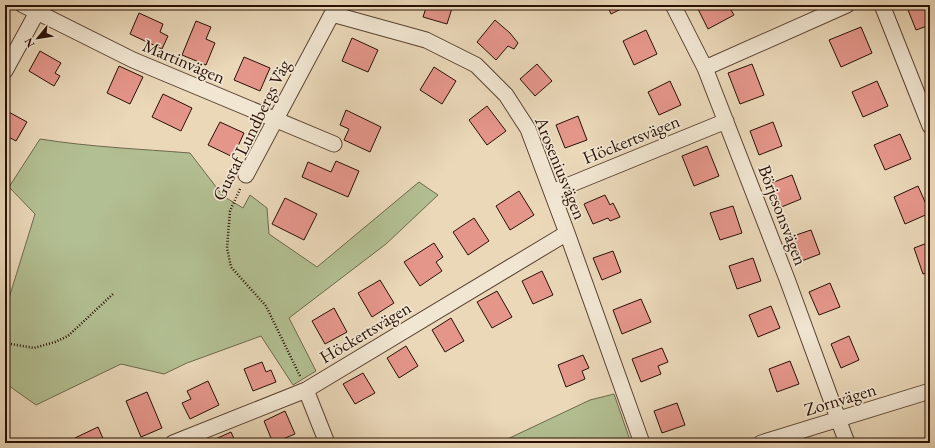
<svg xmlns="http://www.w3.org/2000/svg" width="935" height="448" viewBox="0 0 935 448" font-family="'EB Garamond',serif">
<rect width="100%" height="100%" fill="#ead8b9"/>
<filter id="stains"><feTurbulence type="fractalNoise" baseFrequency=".005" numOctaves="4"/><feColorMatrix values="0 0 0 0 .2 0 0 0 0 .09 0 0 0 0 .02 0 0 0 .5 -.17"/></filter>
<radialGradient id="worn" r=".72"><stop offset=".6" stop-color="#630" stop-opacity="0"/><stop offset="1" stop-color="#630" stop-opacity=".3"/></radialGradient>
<!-- green -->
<path fill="#b2bf92" stroke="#6e684b" d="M 40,139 C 90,147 140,149 190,153 L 223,196 L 243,208 L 250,195 L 267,208 L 269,234 L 317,267 L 419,182 L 438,195 L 386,244 L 289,318 L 316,371 L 293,385 L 261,336 L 187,363 L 164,374 L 121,364 L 36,405 L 5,383 L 5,311 L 35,214 L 9,187 Z
M 614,394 L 631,443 L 499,443 L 590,400 Z"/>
<!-- building -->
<path fill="#e5968b" stroke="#291004" d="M 427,5 L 453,5 L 447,24 L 423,17 Z
M 607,5 L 629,5 L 611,14 Z
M 696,5 L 728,5 L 734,15 L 708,29 Z
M 906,5 L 930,5 L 930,25 L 916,30 Z
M 139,13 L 163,24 L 160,32 L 168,36 L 162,49 L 130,34 Z
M 495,20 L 510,33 L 518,43 L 514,49 L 508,46 L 496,60 L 477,42 Z
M 196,21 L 211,27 L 206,39 L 215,43 L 206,65 L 182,55 Z
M 861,27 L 872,53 L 841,67 L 829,40 Z
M 646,30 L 657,54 L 634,65 L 623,41 Z
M 352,38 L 378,50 L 368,72 L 342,61 Z
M 40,51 L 61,63 L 55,73 L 60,76 L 54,86 L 29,71 Z
M 244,57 L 270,68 L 260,91 L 234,80 Z
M 537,64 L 552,81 L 535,96 L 520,79 Z
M 752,64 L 764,95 L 740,104 L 728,73 Z
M 119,66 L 143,77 L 130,104 L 107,93 Z
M 434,67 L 456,81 L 442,104 L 420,90 Z
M 670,81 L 681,105 L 659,115 L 648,92 Z
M 877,81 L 888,106 L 863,117 L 852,92 Z
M 163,94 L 192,108 L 181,131 L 152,117 Z
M 487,106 L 506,131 L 487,145 L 469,120 Z
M 5,110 L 27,122 L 16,141 L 5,135 Z
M 346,110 L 381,127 L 370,152 L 344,140 L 349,129 L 340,125 Z
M 578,116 L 587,140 L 565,148 L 556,125 Z
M 220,122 L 244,133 L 233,157 L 208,145 Z
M 773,122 L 782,146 L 759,155 L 750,131 Z
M 900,134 L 911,159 L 885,170 L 874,145 Z
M 707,146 L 719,176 L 694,186 L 682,156 Z
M 336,161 L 359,171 L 348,197 L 302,177 L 308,162 L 331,172 Z
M 792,175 L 801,199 L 779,208 L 769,184 Z
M 918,186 L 930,213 L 905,224 L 894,197 Z
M 519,191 L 534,215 L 510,230 L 496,206 Z
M 605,195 L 610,205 L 613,203 L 620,217 L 610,221 L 608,218 L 593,224 L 584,204 Z
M 285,198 L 317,214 L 304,240 L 272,224 Z
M 733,206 L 742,233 L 720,240 L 710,213 Z
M 474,218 L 489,241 L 468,255 L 453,232 Z
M 811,230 L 820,254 L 799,262 L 790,237 Z
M 930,242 L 930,272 L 923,274 L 914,248 Z
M 434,243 L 443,257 L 436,262 L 442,271 L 420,286 L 404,262 Z
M 613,251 L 621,272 L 602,280 L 593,258 Z
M 753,258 L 761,281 L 737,289 L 729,266 Z
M 542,271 L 553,295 L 533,304 L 522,281 Z
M 380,280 L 394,303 L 372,317 L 358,293 Z
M 830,283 L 840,307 L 819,315 L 809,292 Z
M 497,291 L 512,317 L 492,328 L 477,302 Z
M 641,299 L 651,322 L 622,334 L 613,310 Z
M 771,306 L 780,328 L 758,337 L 749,315 Z
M 334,308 L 347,332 L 325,344 L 312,321 Z
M 451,318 L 464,341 L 445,352 L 432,330 Z
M 849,336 L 859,360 L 841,368 L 831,344 Z
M 406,346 L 418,366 L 399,378 L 387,358 Z
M 662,348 L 668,362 L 658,366 L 661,374 L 641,382 L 632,359 Z
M 583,355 L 589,368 L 582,371 L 585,379 L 566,387 L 558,365 Z
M 790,361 L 799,384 L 777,392 L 769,369 Z
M 262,362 L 266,372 L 271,370 L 276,382 L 253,391 L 244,369 Z
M 363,373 L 375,393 L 355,404 L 343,384 Z
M 208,381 L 219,405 L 190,419 L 182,403 L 191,399 L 187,391 Z
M 147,392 L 162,428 L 141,437 L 126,401 Z
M 677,403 L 685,425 L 662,433 L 654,411 Z
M 285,411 L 295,434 L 273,443 L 264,421 Z
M 98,427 L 105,443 L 77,443 L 75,438 Z
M 231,432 L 236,443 L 212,443 L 211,441 Z
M 904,439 L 905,443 L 891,443 Z"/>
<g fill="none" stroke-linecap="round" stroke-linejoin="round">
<defs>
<path id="street" d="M 23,5 L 133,60 L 334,144
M 673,5 L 705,68 L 787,279 L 847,443
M 882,5 L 930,126
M 332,14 L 426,40 L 476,65 L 506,95 L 528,129 L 567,233 L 642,443
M 705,68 L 847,5
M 5,71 L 41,5
M 246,175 L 332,14 L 335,5
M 552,192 L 726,121
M 306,390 L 327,443
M 173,443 L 306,390 L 567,233
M 761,443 L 930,391"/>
</defs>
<!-- street casing -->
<use href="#street" stroke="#594231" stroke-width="17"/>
<!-- path -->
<path stroke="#291004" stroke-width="2.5" stroke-dasharray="1 2" stroke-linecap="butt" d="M 240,189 L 230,211 L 227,248 L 231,267 L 266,306 L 300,376
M 5,343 L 34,348 L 55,342 L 68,336 L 113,294"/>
<!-- street -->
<use href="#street" stroke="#f1e6d2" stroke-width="15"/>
</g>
<g text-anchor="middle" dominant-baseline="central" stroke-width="3.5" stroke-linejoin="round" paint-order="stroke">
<!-- street labels -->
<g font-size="18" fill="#291004" stroke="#f1e6d2">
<text transform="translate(184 61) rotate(23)">Martinvägen</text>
<text transform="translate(251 130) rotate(-64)">Gustaf Lundbergs Väg</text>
<text transform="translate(631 139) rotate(-22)">Höckertsvägen</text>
<text transform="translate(561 168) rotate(68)">Aroseniusvägen</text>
<text transform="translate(783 215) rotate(69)">Börjesonsvägen</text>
<text transform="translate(365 332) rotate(-31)">Höckertsvägen</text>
<text transform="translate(840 399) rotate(-17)">Zornvägen</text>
</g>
</g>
<!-- margin -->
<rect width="935" height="448" fill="none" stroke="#ead8b9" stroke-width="20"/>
<rect x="6" y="6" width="923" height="436" fill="none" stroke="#291004" stroke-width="2"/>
<rect x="10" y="10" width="915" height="428" fill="none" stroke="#291004"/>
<!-- north arrow -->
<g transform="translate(38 38) rotate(240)" stroke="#f1e6d2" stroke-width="3" paint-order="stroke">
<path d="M0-3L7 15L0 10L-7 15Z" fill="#291004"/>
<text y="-6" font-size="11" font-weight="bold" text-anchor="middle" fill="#291004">N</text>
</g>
<rect width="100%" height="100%" filter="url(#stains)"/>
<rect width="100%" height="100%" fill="url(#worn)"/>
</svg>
